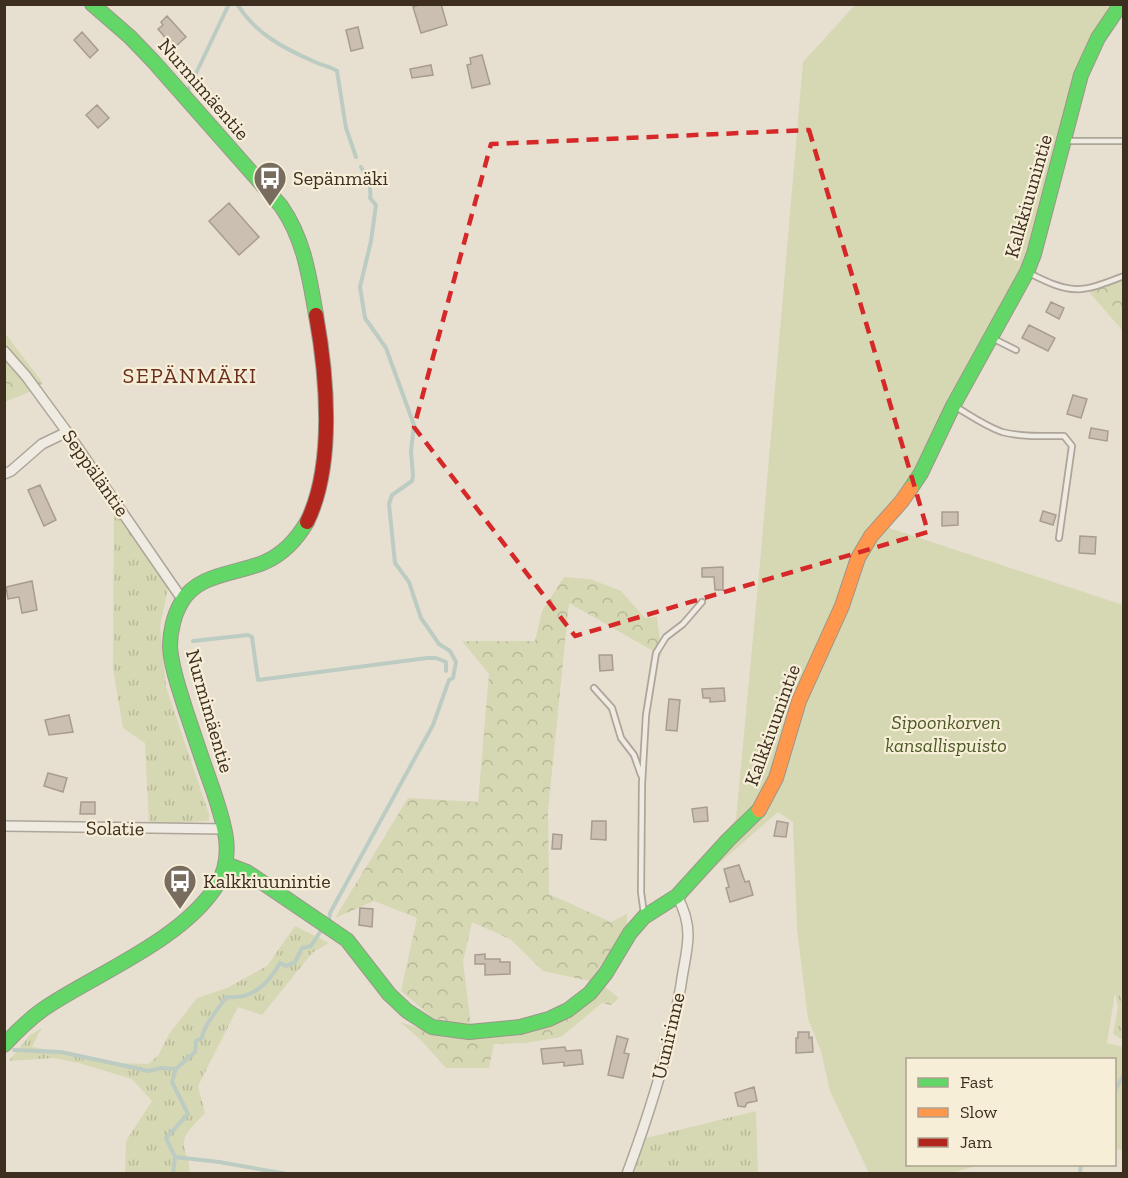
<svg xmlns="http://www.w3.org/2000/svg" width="1128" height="1178" viewBox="0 0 1128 1178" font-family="'Zilla Slab',serif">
<defs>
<pattern id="grass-tufts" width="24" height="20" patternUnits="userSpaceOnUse" patternTransform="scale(1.5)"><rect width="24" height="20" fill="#d6d7b3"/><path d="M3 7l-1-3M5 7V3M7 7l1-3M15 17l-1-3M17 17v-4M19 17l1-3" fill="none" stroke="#b9b99a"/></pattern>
<pattern id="forest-crowns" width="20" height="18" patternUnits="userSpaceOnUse" patternTransform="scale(1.5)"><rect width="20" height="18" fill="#d6d7b3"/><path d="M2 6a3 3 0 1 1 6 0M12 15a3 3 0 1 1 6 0" fill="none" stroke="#b9b99a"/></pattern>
</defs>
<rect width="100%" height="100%" fill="#e7e0d1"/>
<!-- grass -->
<path fill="url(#grass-tufts)" d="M 114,504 L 168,588 L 160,626 L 166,687 L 209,814 L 209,821 L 149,824 L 145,743 L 123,728 L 113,669 Z
M 295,926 L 329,943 L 312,953 L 262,1015 L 238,1007 L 198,1086 L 205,1113 C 197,1122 183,1133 184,1145 C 185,1157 191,1160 189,1173 L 125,1173 L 126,1141 L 152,1101 L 132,1079 L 79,1063 L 53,1058 L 9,1061 L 30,1035 L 41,1029 L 32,1047 L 117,1063 L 148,1064 L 158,1056 L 169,1034 L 197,998 L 227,988 L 267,966 Z
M 1123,961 L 1124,1037 L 1121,1039 L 1113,1034 L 1118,1007 L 1113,984 Z
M 756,1111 L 758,1173 L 634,1173 L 646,1138 Z"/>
<!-- forest -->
<path fill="url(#forest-crowns)" d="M 1123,279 L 1124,279 L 1123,331 L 1089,292 Z
M 4,332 L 43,383 L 34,390 L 5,402 Z
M 564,577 L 590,579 L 621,591 L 645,618 L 657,617 L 662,656 L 569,603 L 548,811 L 549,894 L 611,922 L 627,914 L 627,927 L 590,981 L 543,971 L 510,939 L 472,922 L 463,962 L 471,1026 L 433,1018 L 401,991 L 417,918 L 374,901 L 335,918 L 408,798 L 478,802 L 489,674 L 462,641 L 535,641 L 542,611 Z
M 605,987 L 619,998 L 611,1005 L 602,1003 L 561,1037 L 525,1043 L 494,1044 L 489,1068 L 446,1068 L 421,1040 L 400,1022 L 431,1032 L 485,1037 L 591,1000 Z"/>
<!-- park -->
<path fill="#d6d7b3" d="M 855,5 L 1117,5 L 1098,38 L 1028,273 L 956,410 L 889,528 L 1123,605 L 1124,972 L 1115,993 L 1107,1043 L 1123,1047 L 1123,1150 L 1115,1149 L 1114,1060 L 908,1060 L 908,1164 L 979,1165 L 952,1173 L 869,1173 L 830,1091 L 821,1051 L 808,1019 L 797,929 L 793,822 L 778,812 L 692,887 L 685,883 L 736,819 L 760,563 L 803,62 Z"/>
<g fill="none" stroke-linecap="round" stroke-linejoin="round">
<!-- stream -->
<path stroke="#bcccc2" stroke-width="4" d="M 237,4 C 256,34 283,48 315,62 C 323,66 330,66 337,71 L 346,128 L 356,157
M 189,88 L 229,4
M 193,641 L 248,635 L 252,637 L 258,680 L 427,658 L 436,658 L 446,662 L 446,671
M 329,921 L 330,913 L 433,725 L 449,680 L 453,678 L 456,662 L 450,651 L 439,644 L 421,618 L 409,582 L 395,563 L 389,504 L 392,495 L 412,481 L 413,476 L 411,451 L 414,425 L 386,348 L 365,318 L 360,287 L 371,241 L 376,205 L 370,198 C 372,188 366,175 361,167
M 14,1050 L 61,1052 L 149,1071 L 161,1068 L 176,1069
M 1114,1092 L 1124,1074
M 175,1157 L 219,1162 L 287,1174
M 173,1174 L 175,1157 L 166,1138 L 188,1114 L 172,1082 L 176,1069 L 195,1052 L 196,1041 L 202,1038 C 204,1024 218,1010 226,997 C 252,1000 268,984 280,963 L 286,966 L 295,962 L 302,948 L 311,946 L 322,929
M 1080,1174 L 1081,1164"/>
</g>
<!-- building -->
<path fill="#cbbfb2" stroke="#a89c90" stroke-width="1.5" d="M 422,4 L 441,4 L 447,25 L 421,33 L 413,7 Z
M 167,16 L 186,37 L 174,48 L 158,29 L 163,25 L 161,22 Z
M 358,27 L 363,48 L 351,51 L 346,30 Z
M 82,32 L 98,50 L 90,58 L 74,40 Z
M 482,55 L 490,84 L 472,88 L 467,65 L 471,64 L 470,58 Z
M 431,65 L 433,75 L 412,78 L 410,69 Z
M 97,105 L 109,118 L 98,128 L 86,115 Z
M 229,203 L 259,237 L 239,255 L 209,221 Z
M 1051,302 L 1064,308 L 1059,319 L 1046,312 Z
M 1029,325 L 1055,338 L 1048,351 L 1022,338 Z
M 1073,395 L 1087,399 L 1081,418 L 1067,414 Z
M 1091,428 L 1108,431 L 1107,441 L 1089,438 Z
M 40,485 L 56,520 L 44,526 L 28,490 Z
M 1043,511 L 1056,515 L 1053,525 L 1040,521 Z
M 942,512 L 958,512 L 958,525 L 942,526 Z
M 1080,536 L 1096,537 L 1095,554 L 1079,553 Z
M 723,567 L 723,590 L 715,590 L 714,577 L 702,577 L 702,568 Z
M 32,581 L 37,610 L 22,613 L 19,597 L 8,599 L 6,587 Z
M 599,655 L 612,655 L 613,670 L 600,671 Z
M 724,688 L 725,701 L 710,702 L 710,698 L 703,698 L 702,689 Z
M 669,699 L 680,700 L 677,731 L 666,730 Z
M 69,715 L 73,732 L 49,735 L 45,720 Z
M 48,773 L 67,778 L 63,792 L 44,786 Z
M 81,802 L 95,802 L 95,814 L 80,814 Z
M 707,807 L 708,821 L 694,822 L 692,809 Z
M 592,821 L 606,821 L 606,840 L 591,839 Z
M 777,821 L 788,823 L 786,837 L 774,836 Z
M 553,834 L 562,835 L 561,849 L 552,849 Z
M 739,865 L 745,882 L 749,881 L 753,895 L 730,902 L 726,888 L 729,887 L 724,869 Z
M 360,908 L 373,909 L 372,927 L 359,925 Z
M 485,954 L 485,959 L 500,959 L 500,962 L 510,962 L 510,974 L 485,975 L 485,964 L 475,964 L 475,955 Z
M 798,1032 L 809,1032 L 809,1038 L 812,1037 L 813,1052 L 796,1053 L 796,1038 L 798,1038 Z
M 617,1036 L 628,1039 L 624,1053 L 629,1054 L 623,1078 L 608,1075 Z
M 565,1047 L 566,1051 L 581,1050 L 583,1064 L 564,1066 L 564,1062 L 543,1064 L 541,1049 Z
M 754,1087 L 757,1101 L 747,1103 L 745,1107 L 738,1106 L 735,1093 Z"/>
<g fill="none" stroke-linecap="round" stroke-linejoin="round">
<defs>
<path id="lane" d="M 1067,141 L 1124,141
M 1029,273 C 1072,295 1080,293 1124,276
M 992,338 L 1016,350
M 956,407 C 971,416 985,426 1002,432 C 1021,437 1044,436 1064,436 L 1072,446 L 1059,538
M 594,688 L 612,708 L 621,738 L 634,755 L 641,775
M 644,914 L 641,892 L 642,784 L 646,715 L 656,653 L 666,637 L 683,624 L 702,602"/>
<path id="street" d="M 4,351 L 26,376 L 67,432 L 182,599
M 4,474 L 11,471 L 42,444 L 67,432
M 4,826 L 226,829
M 627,1174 C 650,1112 670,1049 681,985 C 683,968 688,951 688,935 C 688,922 683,907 677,896"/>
<path id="fast" d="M 92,4 L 130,37 L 154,62 L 281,206 C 304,239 309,275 316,315
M 911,488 L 921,473 L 953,406 L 1027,272 L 1034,254 L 1081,75 L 1098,38 L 1121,4
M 226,864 L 247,872 L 347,940 L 389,994 L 407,1011 L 432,1027 L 469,1032 L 520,1027 L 549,1019 L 568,1010 L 590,993 L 606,973 L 630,933 L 644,917 L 677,896 L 728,840 L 759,810
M 4,1045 C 17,1031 31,1017 48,1006 C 100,972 183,939 217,885 C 236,854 223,821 213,790 C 203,762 194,735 185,708 C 179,688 171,667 170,646 C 170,632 174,615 181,603 C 197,573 238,574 265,562 C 283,554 297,539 307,522"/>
<path id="slow" d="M 759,810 L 776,778 L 799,701 L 842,606 L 858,558 L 871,536 L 902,501 L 911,488"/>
<path id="jam" d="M 307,522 C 335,465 327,376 316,315"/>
</defs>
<!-- lane casing -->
<use href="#lane" stroke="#ada599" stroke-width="8"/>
<!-- street casing -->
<use href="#street" stroke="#ada599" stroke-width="12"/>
<!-- fast casing -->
<use href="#fast" stroke="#9c958a" stroke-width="16"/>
<!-- slow casing -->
<use href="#slow" stroke="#9c958a" stroke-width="16"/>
<!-- jam casing -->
<use href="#jam" stroke="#9c958a" stroke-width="16"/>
<!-- lane -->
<use href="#lane" stroke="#efebe3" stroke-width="4.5"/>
<!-- street -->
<use href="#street" stroke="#efebe3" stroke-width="9"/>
<!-- fast -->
<use href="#fast" stroke="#63d668" stroke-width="14"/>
<!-- slow -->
<use href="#slow" stroke="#ff974d" stroke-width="14"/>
<!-- jam -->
<use href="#jam" stroke="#b3261e" stroke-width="14"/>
</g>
<!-- marked area -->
<path fill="none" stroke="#d62828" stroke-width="4.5" stroke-dasharray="12 8" stroke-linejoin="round" d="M 809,130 L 928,532 L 575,636 L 414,427 L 491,144 Z"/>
<!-- icons -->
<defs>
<symbol id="bus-pin" viewBox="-11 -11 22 30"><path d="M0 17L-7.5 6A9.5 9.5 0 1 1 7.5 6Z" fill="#786c5e" stroke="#f7eed8"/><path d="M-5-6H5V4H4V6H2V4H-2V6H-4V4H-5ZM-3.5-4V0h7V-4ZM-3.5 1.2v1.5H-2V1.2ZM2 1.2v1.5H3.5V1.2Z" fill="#fff"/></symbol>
</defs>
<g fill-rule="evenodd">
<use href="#bus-pin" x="251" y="159" width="38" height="52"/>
<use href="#bus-pin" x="161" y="862" width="38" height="52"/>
</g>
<g text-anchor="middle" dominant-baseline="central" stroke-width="4.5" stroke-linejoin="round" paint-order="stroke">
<!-- street labels -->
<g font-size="20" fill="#3d2e20" stroke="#f7eed8">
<text transform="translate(204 89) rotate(49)">Nurmimäentie</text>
<text transform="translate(1028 196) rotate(-74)">Kalkkiuunintie</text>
<text transform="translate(96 473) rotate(55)">Seppäläntie</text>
<text transform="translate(210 711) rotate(74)">Nurmimäentie</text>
<text transform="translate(772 725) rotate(-70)">Kalkkiuunintie</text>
<text transform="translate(115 828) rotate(1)">Solatie</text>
<text transform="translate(668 1036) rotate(-77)">Uunirinne</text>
</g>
<!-- poi labels -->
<g font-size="20" fill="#3d2e20" stroke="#f7eed8" text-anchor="start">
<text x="293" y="178">Sepänmäki</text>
<text x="203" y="881">Kalkkiuunintie</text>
</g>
<!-- park labels -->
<g font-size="20" font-style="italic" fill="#4d5a26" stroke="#f7eed8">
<text x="946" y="722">Sipoonkorven<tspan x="946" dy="23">kansallispuisto</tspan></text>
</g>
<!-- quarter labels -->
<g font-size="22" letter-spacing="1.5" fill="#6b2e1e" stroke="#f7eed8">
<text x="190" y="375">SEPÄNMÄKI</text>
</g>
</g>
<!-- border -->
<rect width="1128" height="1178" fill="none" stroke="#3d2e20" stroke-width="12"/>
<!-- legend -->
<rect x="906" y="1058" width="210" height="108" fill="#f7eed8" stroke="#ada18e" stroke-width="1.5"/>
<rect x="918" y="1078" width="30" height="9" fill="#63d668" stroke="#ada18e" stroke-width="1.5"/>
<text x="960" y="1088" font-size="18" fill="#3d2e20">Fast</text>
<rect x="918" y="1108" width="30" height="9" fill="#ff974d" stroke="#ada18e" stroke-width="1.5"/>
<text x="960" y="1118" font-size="18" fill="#3d2e20">Slow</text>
<rect x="918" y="1138" width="30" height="9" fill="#b3261e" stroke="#ada18e" stroke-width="1.5"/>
<text x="960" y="1148" font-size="18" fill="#3d2e20">Jam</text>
</svg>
